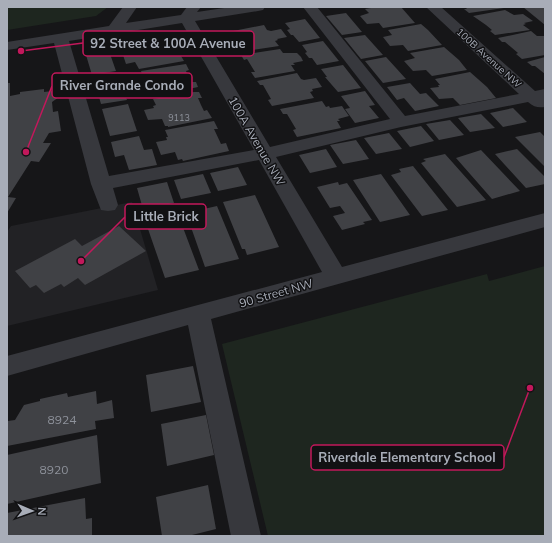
<svg xmlns="http://www.w3.org/2000/svg" width="552" height="543" viewBox="0 0 552 543" font-family="Mulish,sans-serif">
<rect width="100%" height="100%" fill="#161618"/>
<!-- built -->
<path fill="#222225" d="M 132,202 L 158,290 L 7,326 L 7,232 L 11,226 Z"/>
<!-- green -->
<path fill="#1e261f" d="M 7,7 L 108,7 L 96,16 L 7,30 Z
M 545,266 L 545,536 L 268,536 L 222,344 L 487,274 L 489,281 Z"/>
<!-- building -->
<path fill="#404145" d="M 377,7 L 401,7 L 415,23 L 383,28 L 379,23 L 367,24 L 360,16 L 369,13 L 365,9 Z
M 465,7 L 504,7 L 504,8 L 469,13 L 464,9 L 467,9 Z
M 523,7 L 545,7 L 545,25 Z
M 505,10 L 514,15 L 523,14 L 533,21 L 524,23 L 526,24 L 523,25 L 530,30 L 495,35 L 490,31 L 492,30 L 486,25 L 473,16 Z
M 346,13 L 362,32 L 342,35 L 326,16 Z
M 305,19 L 320,38 L 299,42 L 293,35 L 291,35 L 287,30 L 290,29 L 285,23 Z
M 421,24 L 428,30 L 442,45 L 408,51 L 403,45 L 390,46 L 383,37 L 392,35 L 388,30 Z
M 264,25 L 267,30 L 271,31 L 281,29 L 287,37 L 277,39 L 278,40 L 275,41 L 279,46 L 240,52 L 237,47 L 240,47 L 233,35 L 230,36 L 228,32 Z
M 531,31 L 537,36 L 545,36 L 545,55 L 522,59 L 516,54 L 518,53 L 505,42 L 502,42 L 498,38 Z
M 365,35 L 383,55 L 361,59 L 344,38 Z
M 168,40 L 174,41 L 176,45 L 173,46 L 179,56 L 181,56 L 184,61 L 139,69 L 135,62 L 126,64 L 123,55 L 133,52 L 131,47 Z
M 323,41 L 339,61 L 317,65 L 312,58 L 309,58 L 305,53 L 307,52 L 302,45 Z
M 444,47 L 459,60 L 467,70 L 432,76 L 426,70 L 413,71 L 404,61 L 415,58 L 410,53 Z
M 280,49 L 283,53 L 297,53 L 301,57 L 303,61 L 293,63 L 295,65 L 291,65 L 295,71 L 255,78 L 251,72 L 255,72 L 247,59 L 244,60 L 241,55 Z
M 104,50 L 105,52 L 109,51 L 116,71 L 92,75 L 86,55 Z
M 386,57 L 406,79 L 383,83 L 365,61 Z
M 545,57 L 545,74 L 535,66 L 532,66 L 527,62 Z
M 186,64 L 189,70 L 186,71 L 191,82 L 196,82 L 198,87 L 156,96 L 156,94 L 152,95 L 149,89 L 136,91 L 133,81 L 142,79 L 141,77 L 143,77 L 141,71 Z
M 343,65 L 361,88 L 338,92 L 325,77 L 327,77 L 321,69 Z
M 470,72 L 487,87 L 496,98 L 460,105 L 453,98 L 439,99 L 430,88 L 439,87 L 438,85 L 440,85 L 435,79 Z
M 297,73 L 301,79 L 304,80 L 316,78 L 322,87 L 312,89 L 313,91 L 310,92 L 314,98 L 272,106 L 268,100 L 271,99 L 263,85 L 260,85 L 257,81 Z
M 118,76 L 127,100 L 101,104 L 94,80 Z
M 7,83 L 10,83 L 10,96 L 20,94 L 20,92 L 44,89 L 44,92 L 52,91 L 59,93 L 59,97 L 52,102 L 53,112 L 58,111 L 61,131 L 49,133 L 43,143 L 51,143 L 39,162 L 31,161 L 8,197 L 16,198 L 7,213 Z
M 410,83 L 420,94 L 426,93 L 439,106 L 415,111 L 404,98 L 397,100 L 387,87 Z
M 365,91 L 375,105 L 369,106 L 379,118 L 355,123 L 345,109 L 350,108 L 341,96 Z
M 194,92 L 199,92 L 202,98 L 198,98 L 201,105 L 204,111 L 207,110 L 212,118 L 168,127 L 168,126 L 165,126 L 162,119 L 148,120 L 144,110 L 154,108 L 153,106 L 156,105 L 153,99 Z
M 322,101 L 326,107 L 329,106 L 330,108 L 342,106 L 344,109 L 349,116 L 338,119 L 340,121 L 337,121 L 341,128 L 297,137 L 293,130 L 296,129 L 287,114 L 283,114 L 280,109 Z
M 128,104 L 137,131 L 110,136 L 102,109 Z
M 513,108 L 527,122 L 503,127 L 490,113 Z
M 481,114 L 495,128 L 470,132 L 458,118 Z
M 450,120 L 464,135 L 439,140 L 426,124 Z
M 214,121 L 218,129 L 214,129 L 221,144 L 226,143 L 229,151 L 183,161 L 182,159 L 178,160 L 175,152 L 161,155 L 156,142 L 167,140 L 166,137 L 168,137 L 165,130 Z
M 421,126 L 434,141 L 410,147 L 397,131 Z
M 540,132 L 545,137 L 545,167 L 515,137 Z
M 389,133 L 402,149 L 376,154 L 364,138 Z
M 139,136 L 144,150 L 152,149 L 157,165 L 129,170 L 124,155 L 115,157 L 111,142 Z
M 356,140 L 369,159 L 343,164 L 330,145 Z
M 326,149 L 337,167 L 310,173 L 299,155 Z
M 517,149 L 545,177 L 545,184 L 526,188 L 495,154 Z
M 481,150 L 520,191 L 492,199 L 456,158 Z
M 445,154 L 486,200 L 457,207 L 421,163 L 426,161 L 423,159 Z
M 413,166 L 448,210 L 422,216 L 391,175 L 401,172 L 399,169 Z
M 238,167 L 247,185 L 218,191 L 210,173 Z
M 203,174 L 211,193 L 181,199 L 174,180 Z
M 381,174 L 410,215 L 380,222 L 353,180 Z
M 167,182 L 174,203 L 143,209 L 137,188 Z
M 338,182 L 339,185 L 347,183 L 372,220 L 363,222 L 365,224 L 342,230 L 333,216 L 345,213 L 340,206 L 330,208 L 317,187 Z
M 255,195 L 279,247 L 247,255 L 245,249 L 242,249 L 223,202 Z
M 217,206 L 239,259 L 205,267 L 186,213 Z
M 179,217 L 199,270 L 165,278 L 148,229 L 162,226 L 161,221 Z
M 119,226 L 146,251 L 85,285 L 78,278 L 64,287 L 61,284 L 44,293 L 36,285 L 30,288 L 15,271 L 75,239 L 82,246 Z
M 193,366 L 201,402 L 151,412 L 146,375 Z
M 96,391 L 97,404 L 112,400 L 114,418 L 95,421 L 96,429 L 7,446 L 8,421 L 15,420 L 24,405 L 40,401 L 40,399 L 67,393 L 68,397 Z
M 206,415 L 214,455 L 167,466 L 161,424 Z
M 97,435 L 101,483 L 7,504 L 7,455 Z
M 208,485 L 216,529 L 188,536 L 162,536 L 156,497 Z
M 85,498 L 86,519 L 92,518 L 92,536 L 7,536 L 7,513 Z"/>
<g fill="none" stroke-linecap="round" stroke-linejoin="round">
<!-- minor -->
<path fill="#37383d" fill-rule="evenodd" d="M 123,7 L 137,7 L 126,23 L 181,15 L 187,7 L 201,7 L 197,12 L 231,7 L 265,7 L 263,10 L 258,11 L 195,21 L 270,147 L 390,119 L 303,7 L 317,7 L 405,116 L 519,94 L 426,7 L 441,7 L 535,91 L 545,89 L 545,107 C 538,108 534,107 528,102 L 401,127 L 276,157 L 342,267 L 545,213 L 545,227 L 211,319 L 261,536 L 231,536 L 188,325 L 7,376 L 7,356 L 322,272 L 259,160 L 113,188 L 118,205 L 115,210 L 108,211 L 101,210 L 91,184 L 54,43 L 7,50 L 7,42 L 109,26 ZM 182,23 L 254,150 L 109,176 L 69,41 Z"/>
</g>
<g text-anchor="middle" dominant-baseline="central" stroke-width="3" stroke-linejoin="round" paint-order="stroke">
<!-- far-number labels -->
<g font-size="9" fill="#8e929b">
<text x="179" y="117">9113</text>
</g>
<!-- far-street labels -->
<g font-size="10" fill="#a8adb8" stroke="#111113">
<text transform="translate(489 58) rotate(42)">100B Avenue NW</text>
</g>
<!-- street labels -->
<g font-size="12" fill="#a8adb8" stroke="#111113">
<text transform="translate(257 141) rotate(60)">100A Avenue NW</text>
<text transform="translate(276 293) rotate(-16)">90 Street NW</text>
</g>
<!-- near-number labels -->
<g font-size="12" fill="#8e929b">
<text x="62" y="419">8924</text>
<text x="54" y="469">8920</text>
</g>
</g>
<!-- callouts -->
<path fill="none" stroke="#c2185b" stroke-width="1.5" d="M21 51L83 43M26 152L52 86M81 261L125 217M530 388L504 457"/>
<g fill="#c2185b" stroke="#111113" stroke-width="1.5">
<circle cx="21" cy="51" r="4"/>
<circle cx="26" cy="152" r="4"/>
<circle cx="81" cy="261" r="4"/>
<circle cx="530" cy="388" r="4"/>
</g>
<g fill="#111113" stroke="#c2185b" stroke-width="1.5">
<rect x="83" y="31" width="171" height="25" rx="4"/>
<rect x="52" y="73" width="140" height="25" rx="4"/>
<rect x="125" y="204" width="81" height="25" rx="4"/>
<rect x="311" y="445" width="193" height="25" rx="4"/>
</g>
<g font-size="13" text-anchor="middle" font-weight="bold" fill="#a8adb8">
<text x="168" y="48">92 Street &amp; 100A Avenue</text>
<text x="122" y="90">River Grande Condo</text>
<text x="166" y="221">Little Brick</text>
<text x="407" y="462">Riverdale Elementary School</text>
</g>
<!-- border -->
<rect width="552" height="543" fill="none" stroke="#a8adb8" stroke-width="16"/>
<!-- north arrow -->
<g transform="translate(32 511) rotate(92)" stroke="#111113" stroke-width="3" paint-order="stroke">
<path d="M0-3L7 15L0 10L-7 15Z" fill="#a8adb8"/>
<text y="-6" font-size="11" font-weight="bold" text-anchor="middle" fill="#a8adb8">N</text>
</g>
</svg>
